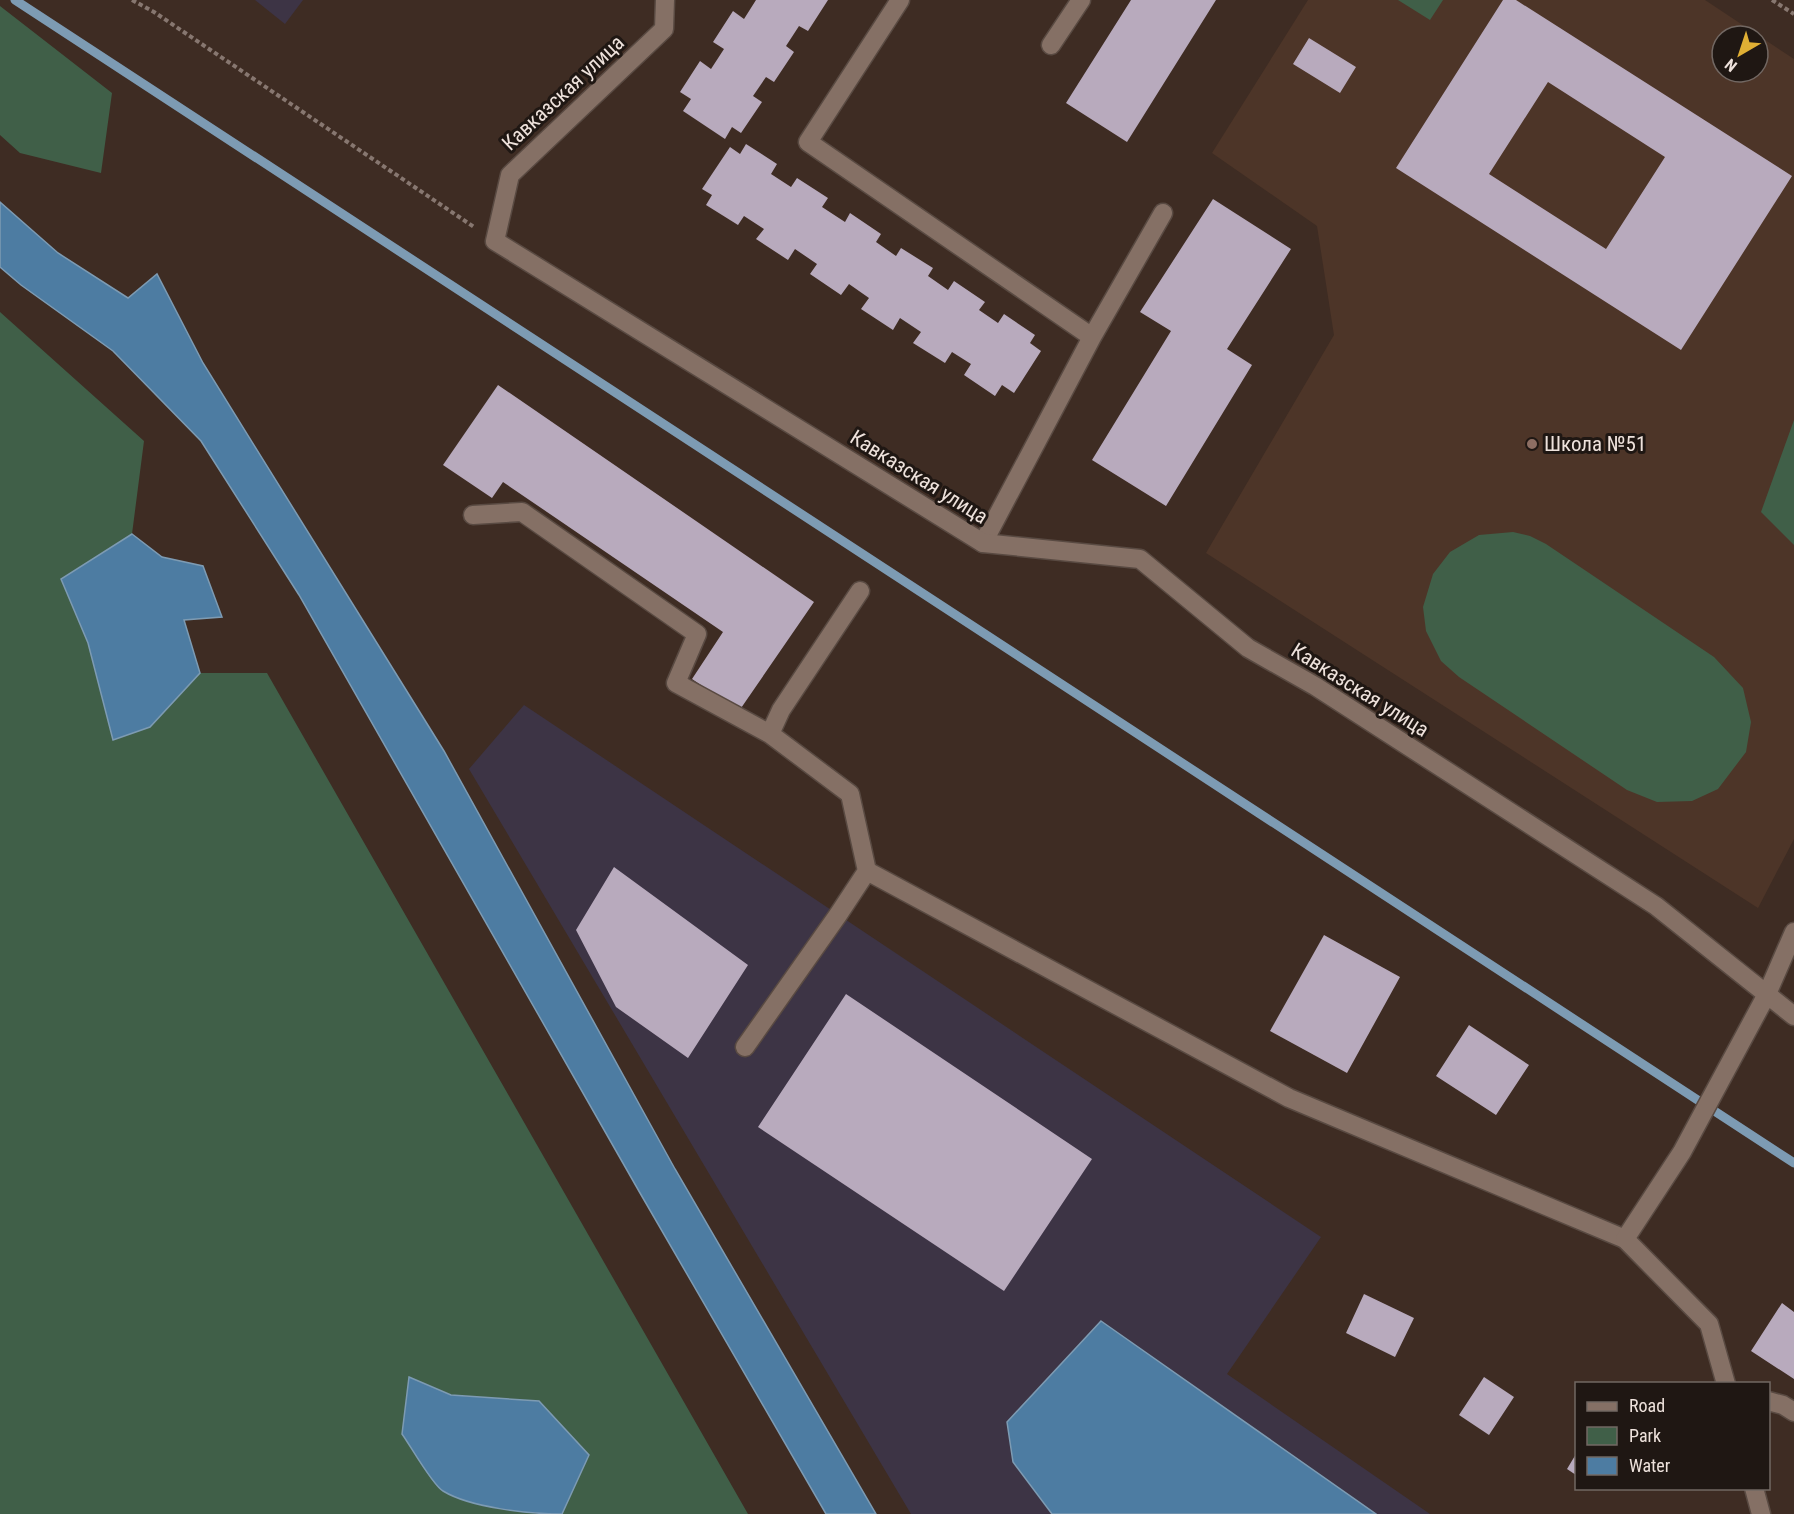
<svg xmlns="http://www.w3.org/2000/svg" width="1794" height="1514" viewBox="0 0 1794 1514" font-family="'Roboto Condensed',sans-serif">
<rect width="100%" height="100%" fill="#3e2c23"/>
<!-- built -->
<path fill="#4d3528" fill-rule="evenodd" d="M 1308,0 L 1705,0 L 1794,59 L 1794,839 L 1758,908 L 1206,553 L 1334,335 L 1317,226 L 1212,153 ZM 1722,36 L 1758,36 L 1758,72 L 1722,72 Z"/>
<!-- industrial -->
<path fill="#3d3445" d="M 255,0 L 303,0 L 285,24 Z
M 524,705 L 1321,1237 L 1227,1374 L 1430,1514 L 911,1514 L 469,769 Z"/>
<!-- green -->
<path fill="#405f48" d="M 1398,0 L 1443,0 L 1430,20 Z
M 0,6 L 112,93 L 101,173 L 20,153 L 0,135 Z
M 0,312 L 144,441 L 132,534 L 61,579 L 88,643 L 113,739 L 150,727 L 200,673 L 267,673 L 748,1514 L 562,1514 L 588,1455 L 539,1401 L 451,1395 L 409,1377 L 480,1505 L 540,1514 L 0,1514 Z
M 1794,420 L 1794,545 L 1761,512 Z
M 1513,532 L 1530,536 L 1546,544 L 1714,657 L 1743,688 L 1751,722 L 1746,752 L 1718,789 L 1692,801 L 1657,802 L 1627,790 L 1459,677 L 1441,661 L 1426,631 L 1423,607 L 1433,574 L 1450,552 L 1479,535 Z"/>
<!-- water -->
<path fill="#4d7ca2" stroke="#7d9bb3" stroke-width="1.5" d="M 0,202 L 58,253 L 128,298 L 157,274 L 203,363 L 444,751 L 675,1169 L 876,1514 L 826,1514 L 640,1193 L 299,595 L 201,441 L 113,351 L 21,285 L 0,267 Z
M 132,534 L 162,557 L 203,566 L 222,617 L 184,620 L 200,673 L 150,727 L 113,740 L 88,643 L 61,579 Z
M 1101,1321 L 1376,1514 L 1052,1514 L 1013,1462 L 1007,1422 Z
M 409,1377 L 451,1395 L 539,1401 L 589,1455 L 562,1514 C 530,1514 471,1508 443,1491 C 433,1486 410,1445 402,1434 Z"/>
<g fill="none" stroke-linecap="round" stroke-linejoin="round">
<!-- stream -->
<path stroke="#7d9bb3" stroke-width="9" d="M 15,0 L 1794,1163"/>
</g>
<!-- building -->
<path fill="#b8aabd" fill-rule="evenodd" d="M 756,0 L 828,0 L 808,31 L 799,26 L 786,46 L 794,52 L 774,82 L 766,77 L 753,96 L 762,102 L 741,133 L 732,127 L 725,139 L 683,111 L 691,99 L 680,92 L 700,61 L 711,69 L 724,49 L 713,42 L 733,11 L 744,19 Z
M 1131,0 L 1216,0 L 1127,142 L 1066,103 Z
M 1503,0 L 1516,0 L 1792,176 L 1681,350 L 1396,168 ZM 1548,82 L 1665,157 L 1606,249 L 1489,174 Z
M 1309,38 L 1356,67 L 1340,93 L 1293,64 Z
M 746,144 L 777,164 L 771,174 L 791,187 L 797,178 L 828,198 L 822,207 L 845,222 L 850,213 L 881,234 L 876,242 L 896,256 L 901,248 L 933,268 L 928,276 L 948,290 L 954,281 L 985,302 L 979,310 L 998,323 L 1004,314 L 1035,335 L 1030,343 L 1041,351 L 1014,393 L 1002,385 L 995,396 L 964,375 L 971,364 L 952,352 L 945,363 L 913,343 L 921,332 L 900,318 L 893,330 L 861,309 L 869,298 L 849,284 L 841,295 L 810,274 L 817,264 L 795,249 L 788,260 L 756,239 L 764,229 L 744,216 L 738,225 L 706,205 L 712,195 L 702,189 L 730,147 L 740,154 Z
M 1213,199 L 1291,249 L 1227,349 L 1252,365 L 1166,506 L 1092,460 L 1171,331 L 1140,312 Z
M 498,385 L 814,602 L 739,711 L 692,679 L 723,632 L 503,482 L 492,498 L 443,465 Z
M 614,867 L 748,965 L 688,1058 L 616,1007 L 576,930 Z
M 1324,935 L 1400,977 L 1347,1073 L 1270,1031 Z
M 846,994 L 1092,1159 L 1004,1291 L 758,1127 Z
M 1469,1025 L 1529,1065 L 1496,1115 L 1436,1076 Z
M 1364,1294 L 1414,1318 L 1395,1357 L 1346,1333 Z
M 1782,1303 L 1794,1312 L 1794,1379 L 1751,1351 Z
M 1484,1377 L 1514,1397 L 1489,1435 L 1459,1415 Z
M 1576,1454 L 1576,1475 L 1567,1469 Z"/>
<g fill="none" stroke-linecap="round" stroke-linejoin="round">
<defs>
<path id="lane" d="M 900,0 L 808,142 L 1092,337 L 983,543
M 1051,45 L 1081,0
M 1092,337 L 1163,213
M 473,515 L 522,512 L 697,634 L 676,683 L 770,734
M 860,591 L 781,710 L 770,734 L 850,794 L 867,871
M 745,1047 L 838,915 L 867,871 L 1289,1098 L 1625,1239
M 1768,1401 L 1783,1405 L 1794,1412"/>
<path id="street" d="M 665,0 L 664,29 L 510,175 L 495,241 L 983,543 L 1140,559 L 1248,648 L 1315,686 L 1656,906 L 1794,1016
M 1726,1384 L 1709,1324 L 1625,1239 L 1682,1152 L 1767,994 L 1794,932
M 1754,1488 L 1761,1514"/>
</defs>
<!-- lane casing -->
<use href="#lane" stroke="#594a42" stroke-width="21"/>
<!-- street casing -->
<use href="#street" stroke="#594a42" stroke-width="21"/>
<!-- path -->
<path stroke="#877770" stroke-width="4" stroke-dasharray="4.5 3" stroke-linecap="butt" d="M 132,0 L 154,12 L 474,227
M 1772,0 L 1794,14"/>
<!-- lane -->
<use href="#lane" stroke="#857065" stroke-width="18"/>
<!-- street -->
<use href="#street" stroke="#857065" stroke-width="18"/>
</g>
<!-- markers -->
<circle fill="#8d6e63" stroke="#1f1713" stroke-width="2" cx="1532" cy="444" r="6"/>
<g text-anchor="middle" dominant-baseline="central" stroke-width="6" stroke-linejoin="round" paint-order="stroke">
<!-- street labels -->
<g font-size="21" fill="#eee2dc" stroke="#1f1713">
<text transform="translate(563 93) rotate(-43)">Кавказская улица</text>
<text transform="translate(919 477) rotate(32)">Кавказская улица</text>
<text transform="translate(1360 690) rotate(32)">Кавказская улица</text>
</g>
<!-- poi labels -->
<g font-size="21" fill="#eee2dc" stroke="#1f1713" text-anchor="start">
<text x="1544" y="444">Школа №51</text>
</g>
</g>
<!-- legend -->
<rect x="1575" y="1382" width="195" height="108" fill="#1f1713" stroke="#726863" stroke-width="1.5"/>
<rect x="1587" y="1402" width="30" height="9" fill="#857065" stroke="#726863" stroke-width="1.5"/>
<text x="1629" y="1412" font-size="18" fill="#eee2dc">Road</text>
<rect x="1587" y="1427" width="30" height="18" fill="#405f48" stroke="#726863" stroke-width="1.5"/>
<text x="1629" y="1442" font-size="18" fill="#eee2dc">Park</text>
<rect x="1587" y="1457" width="30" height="18" fill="#4d7ca2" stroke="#726863" stroke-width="1.5"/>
<text x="1629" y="1472" font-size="18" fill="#eee2dc">Water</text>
<!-- north arrow -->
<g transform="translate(1740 54) rotate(219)"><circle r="28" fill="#1f1713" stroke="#726863" stroke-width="1.5"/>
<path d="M0-4.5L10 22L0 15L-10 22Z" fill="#e0af34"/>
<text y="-9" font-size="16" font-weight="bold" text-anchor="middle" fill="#eee2dc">N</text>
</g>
</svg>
